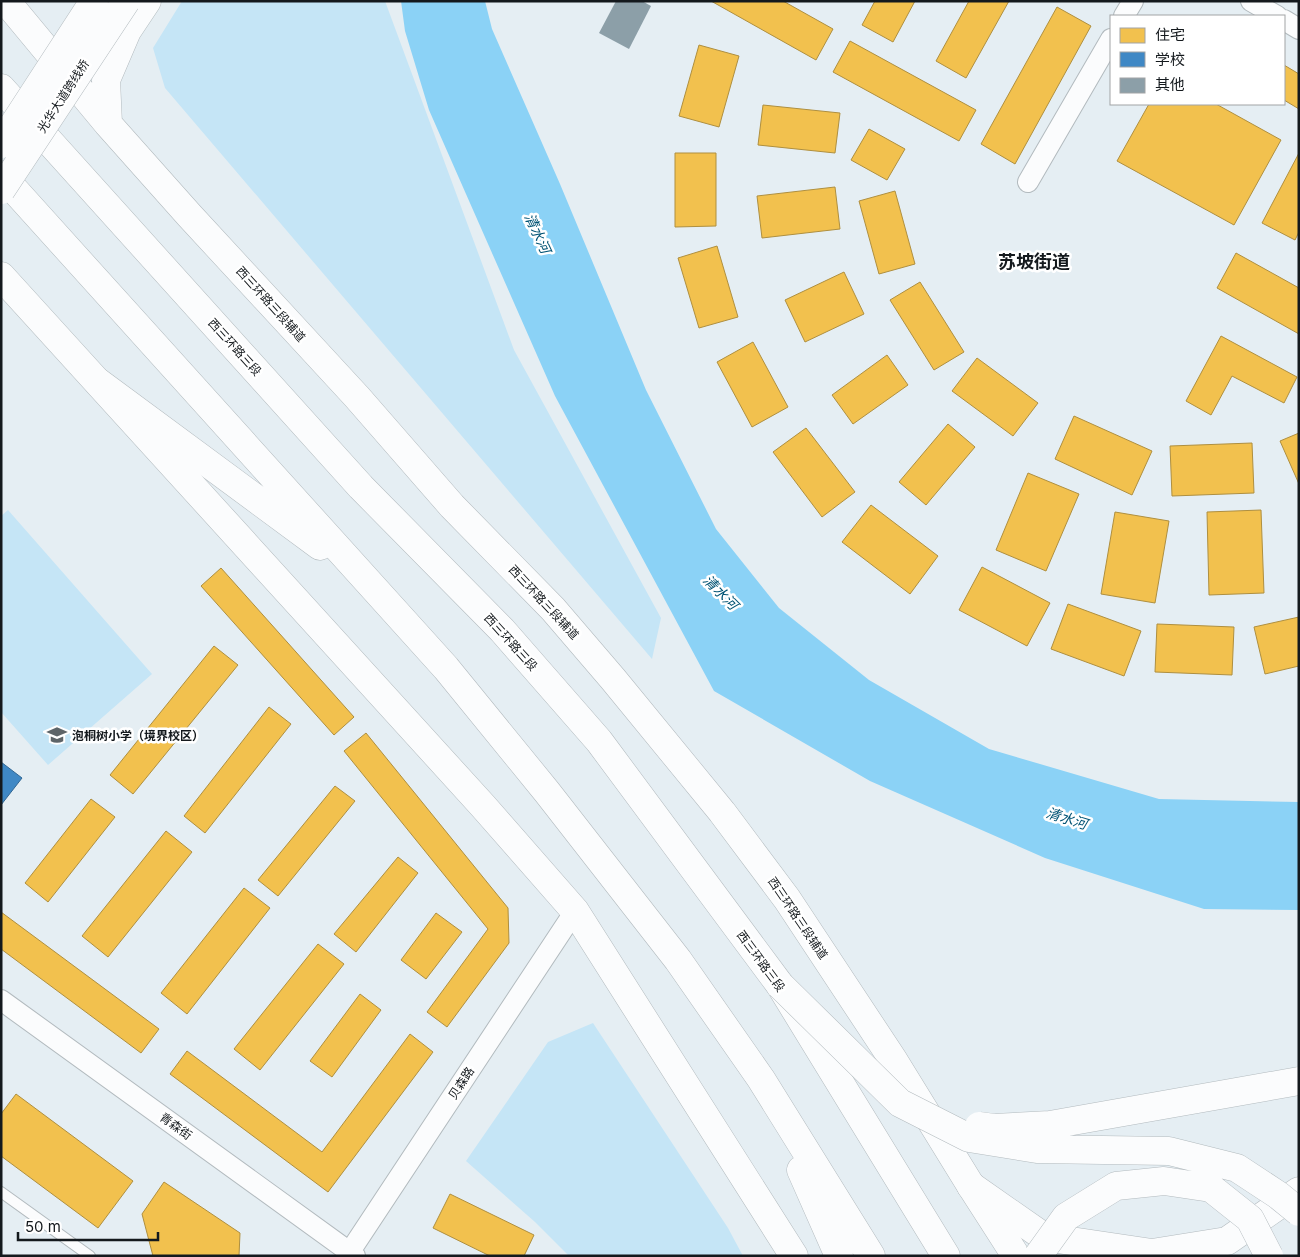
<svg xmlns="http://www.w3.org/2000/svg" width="1300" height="1257" viewBox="0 0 1300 1257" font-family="Inter,'Noto Sans SC',sans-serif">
<rect width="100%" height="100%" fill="#e5eef3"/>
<!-- green -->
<path fill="#c5e5f6" d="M 182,1 L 385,1 L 514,350 L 661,618 L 652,659 L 165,88 L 153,48 Z
M 8,510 L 152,674 L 48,765 L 1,712 L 1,516 Z
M 593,1023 L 728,1228 L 743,1256 L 569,1256 L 535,1222 L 466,1161 L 548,1042 Z"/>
<!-- water -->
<path fill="#8bd2f6" d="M 401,1 L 485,1 L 492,29 L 560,184 L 646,390 L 716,529 L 779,608 L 869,680 L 989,749 L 1159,799 L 1299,802 L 1299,910 L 1204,909 L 1045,858 L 870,781 L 714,691 L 555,396 L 429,110 L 405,31 Z"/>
<!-- homes -->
<path fill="#f2c14e" stroke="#af8f3f" d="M 711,1 L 783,1 L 833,29 L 816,60 Z
M 875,1 L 915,1 L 893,42 L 862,25 Z
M 969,1 L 1009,1 L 966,78 L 936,61 Z
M 1057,7 L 1091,26 L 1015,164 L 981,144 Z
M 850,41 L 976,110 L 959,141 L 833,72 Z
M 699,45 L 739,56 L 719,127 L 679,116 Z
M 1284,65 L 1299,74 L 1299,109 L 1284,100 Z
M 1149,104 L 1216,104 L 1281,140 L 1234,225 L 1117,161 Z
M 763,105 L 840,113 L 835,153 L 758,145 Z
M 869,129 L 905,149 L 887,180 L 851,160 Z
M 675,153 L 716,153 L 716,226 L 675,227 Z
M 1299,153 L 1299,232 L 1295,240 L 1262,223 Z
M 835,187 L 840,229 L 762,238 L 757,196 Z
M 895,191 L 915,264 L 879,274 L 859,201 Z
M 717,246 L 738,317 L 699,328 L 678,258 Z
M 1236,253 L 1299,288 L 1299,334 L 1217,288 Z
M 844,272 L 864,314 L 805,342 L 785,300 Z
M 920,282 L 964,352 L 934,370 L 890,300 Z
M 1221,336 L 1297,377 L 1284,403 L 1232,376 L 1211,415 L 1186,401 Z
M 753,342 L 788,407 L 752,427 L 717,362 Z
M 887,355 L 908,385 L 853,424 L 832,395 Z
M 977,358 L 1038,403 L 1013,436 L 952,391 Z
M 1074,416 L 1152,451 L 1132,495 L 1055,459 Z
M 948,424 L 975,447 L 926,505 L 899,482 Z
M 806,428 L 855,492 L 822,517 L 773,452 Z
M 1299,433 L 1299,484 L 1280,441 Z
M 1252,443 L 1254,493 L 1172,496 L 1170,446 Z
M 1028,473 L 1079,494 L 1046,571 L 996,550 Z
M 871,505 L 938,556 L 910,594 L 842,542 Z
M 1261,510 L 1264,593 L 1209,595 L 1207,512 Z
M 1115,512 L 1169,521 L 1155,603 L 1101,594 Z
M 982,567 L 1050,603 L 1027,646 L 959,610 Z
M 221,568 L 354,717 L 334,735 L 201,586 Z
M 1068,604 L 1141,631 L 1124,676 L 1051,649 Z
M 1299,617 L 1299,666 L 1265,674 L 1254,627 Z
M 1157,624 L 1234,627 L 1232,675 L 1155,672 Z
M 214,646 L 238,665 L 133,794 L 110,775 Z
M 269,707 L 291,724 L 205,833 L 184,816 Z
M 366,733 L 508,908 L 509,943 L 447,1027 L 427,1012 L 488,929 L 344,751 Z
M 335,786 L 355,801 L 278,896 L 258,880 Z
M 91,799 L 115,817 L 48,902 L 25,883 Z
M 166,831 L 192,852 L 108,957 L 82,936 Z
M 398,857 L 418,873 L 356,952 L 334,934 Z
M 244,888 L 270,908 L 187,1014 L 161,993 Z
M 1,912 L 159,1029 L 141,1053 L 1,949 Z
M 436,913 L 462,932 L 426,979 L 401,960 Z
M 318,944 L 344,964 L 260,1070 L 234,1049 Z
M 360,994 L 381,1010 L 332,1077 L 310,1061 Z
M 410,1034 L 433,1052 L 328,1192 L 170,1074 L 187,1051 L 322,1152 Z
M 16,1094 L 133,1181 L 98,1228 L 1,1156 L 1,1114 Z
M 164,1182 L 240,1233 L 239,1256 L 153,1256 L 142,1214 Z
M 450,1194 L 534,1235 L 524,1256 L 490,1256 L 433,1228 Z"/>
<!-- schools -->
<path fill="#3f88c5" stroke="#326793" d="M 1,762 L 22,778 L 1,805 Z"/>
<!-- building -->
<path fill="#8c9fa8" d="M 616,1 L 642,1 L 651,6 L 629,49 L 599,33 Z"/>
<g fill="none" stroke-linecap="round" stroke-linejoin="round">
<defs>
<path id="lane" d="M 1,1192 L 90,1256"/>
<path id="street" d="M 1251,1 L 1277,16
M 1124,16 L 1133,1
M 1284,20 L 1299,29
M 1028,182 L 1111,39
M 1,1000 L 355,1256
M 347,1256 L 575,911"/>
<path id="secondary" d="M 6,1 L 108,124 L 189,215 L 357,397 L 452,506 L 553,609 L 613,679 L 722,812 L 787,899 L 894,1061 L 971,1186 L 1016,1256
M 108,124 L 106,80 L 127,31 L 147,1
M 1,276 L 483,806 L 575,911 L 794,1256"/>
<path id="primary" d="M 971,1186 L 1044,1237 L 1152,1253 L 1227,1241 L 1299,1191"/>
<path id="highway" d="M 1,88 L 361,487 L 502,630 L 599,741 L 780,985 L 946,1256
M 1,175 L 446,668 L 547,792 L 678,960 L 761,1079 L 871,1256
M 98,382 L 320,546
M 801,1170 L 839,1256"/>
</defs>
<!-- lane casing -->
<use href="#lane" stroke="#b2babe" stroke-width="12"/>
<!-- street casing -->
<use href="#street" stroke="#b2babe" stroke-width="22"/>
<!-- secondary casing -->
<use href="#secondary" stroke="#b2babe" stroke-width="29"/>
<!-- primary casing -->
<use href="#primary" stroke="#b2babe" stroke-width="29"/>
<!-- highway casing -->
<use href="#highway" stroke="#b2babe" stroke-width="29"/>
<!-- lane -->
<use href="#lane" stroke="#fbfcfd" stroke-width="10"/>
<!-- street -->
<use href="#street" stroke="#fbfcfd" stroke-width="20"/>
<!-- secondary -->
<use href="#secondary" stroke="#fbfcfd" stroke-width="28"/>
<!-- primary -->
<use href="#primary" stroke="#fbfcfd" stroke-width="28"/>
<!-- highway -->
<use href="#highway" stroke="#fbfcfd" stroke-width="28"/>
<defs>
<path id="primary-bridge" d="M 1,144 L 94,1
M 1,190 L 126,1"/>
<path id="highway-bridge" d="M 780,985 L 900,1103 L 969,1138 L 1037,1149 L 1169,1151 L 1237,1168 L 1278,1195 L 1299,1212
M 979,1126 L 994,1128 L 1050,1125 L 1299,1081
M 1038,1256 L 1066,1217 L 1116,1186 L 1164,1181 L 1211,1188 L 1250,1219 L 1269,1256"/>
</defs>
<!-- primary-bridge casing -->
<use href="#primary-bridge" stroke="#b2babe" stroke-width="29" stroke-linecap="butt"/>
<!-- highway-bridge casing -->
<use href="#highway-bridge" stroke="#b2babe" stroke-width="29" stroke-linecap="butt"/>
<!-- primary-bridge -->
<use href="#primary-bridge" stroke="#fbfcfd" stroke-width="28"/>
<!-- highway-bridge -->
<use href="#highway-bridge" stroke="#fbfcfd" stroke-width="28"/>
</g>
<!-- icons -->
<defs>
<symbol id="school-bare" viewBox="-9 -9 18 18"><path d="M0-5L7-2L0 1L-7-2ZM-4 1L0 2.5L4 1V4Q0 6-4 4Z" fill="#5d6468" stroke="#fff" stroke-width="2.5" paint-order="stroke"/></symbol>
</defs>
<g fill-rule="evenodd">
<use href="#school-bare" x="43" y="721" width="28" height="28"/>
</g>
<g text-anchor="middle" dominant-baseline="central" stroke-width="5" stroke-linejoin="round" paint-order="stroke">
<!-- street labels -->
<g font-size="12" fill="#14191d" stroke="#fff">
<text transform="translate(63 96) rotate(-57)">光华大道跨线桥</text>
<text transform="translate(271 304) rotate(48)">西三环路三段辅道</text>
<text transform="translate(235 347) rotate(48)">西三环路三段</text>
<text transform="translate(544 602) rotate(47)">西三环路三段辅道</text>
<text transform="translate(511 642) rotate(48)">西三环路三段</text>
<text transform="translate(798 918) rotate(56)">西三环路三段辅道</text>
<text transform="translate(761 961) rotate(54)">西三环路三段</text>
<text transform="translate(461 1083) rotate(-57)">贝森路</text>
<text transform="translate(176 1126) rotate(36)">青森街</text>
</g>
<!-- poi labels -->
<g font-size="12" font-weight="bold" fill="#14191d" stroke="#fff" text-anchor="start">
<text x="72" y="735">泡桐树小学（境界校区）</text>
</g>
<!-- water labels -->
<g font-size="14" font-style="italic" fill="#005374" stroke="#fff">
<text transform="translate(538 233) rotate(65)">清水河</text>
<text transform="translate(721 592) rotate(45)">清水河</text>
<text transform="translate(1067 818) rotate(17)">清水河</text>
</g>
<!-- district labels -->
<g font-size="18" font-weight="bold" fill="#14191d" stroke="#fff">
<text x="1034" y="261">苏坡街道</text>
</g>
</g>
<!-- border -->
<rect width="1300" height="1257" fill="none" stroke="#14191d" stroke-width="5"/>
<!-- legend -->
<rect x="1110" y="15" width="175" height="90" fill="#ffffff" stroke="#a1a3a5"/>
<rect x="1120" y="28" width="25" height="15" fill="#f2c14e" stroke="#a1a3a5"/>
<text x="1155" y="40" font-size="15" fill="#14191d">住宅</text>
<rect x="1120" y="52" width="25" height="15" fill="#3f88c5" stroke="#a1a3a5"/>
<text x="1155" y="65" font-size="15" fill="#14191d">学校</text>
<rect x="1120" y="78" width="25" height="15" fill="#8c9fa8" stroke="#a1a3a5"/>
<text x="1155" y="90" font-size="15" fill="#14191d">其他</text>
<!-- scale -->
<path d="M18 1232v8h140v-8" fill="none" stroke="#14191d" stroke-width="2.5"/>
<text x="25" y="1232" font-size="15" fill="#14191d" stroke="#ffffff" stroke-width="4" paint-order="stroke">50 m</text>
</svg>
